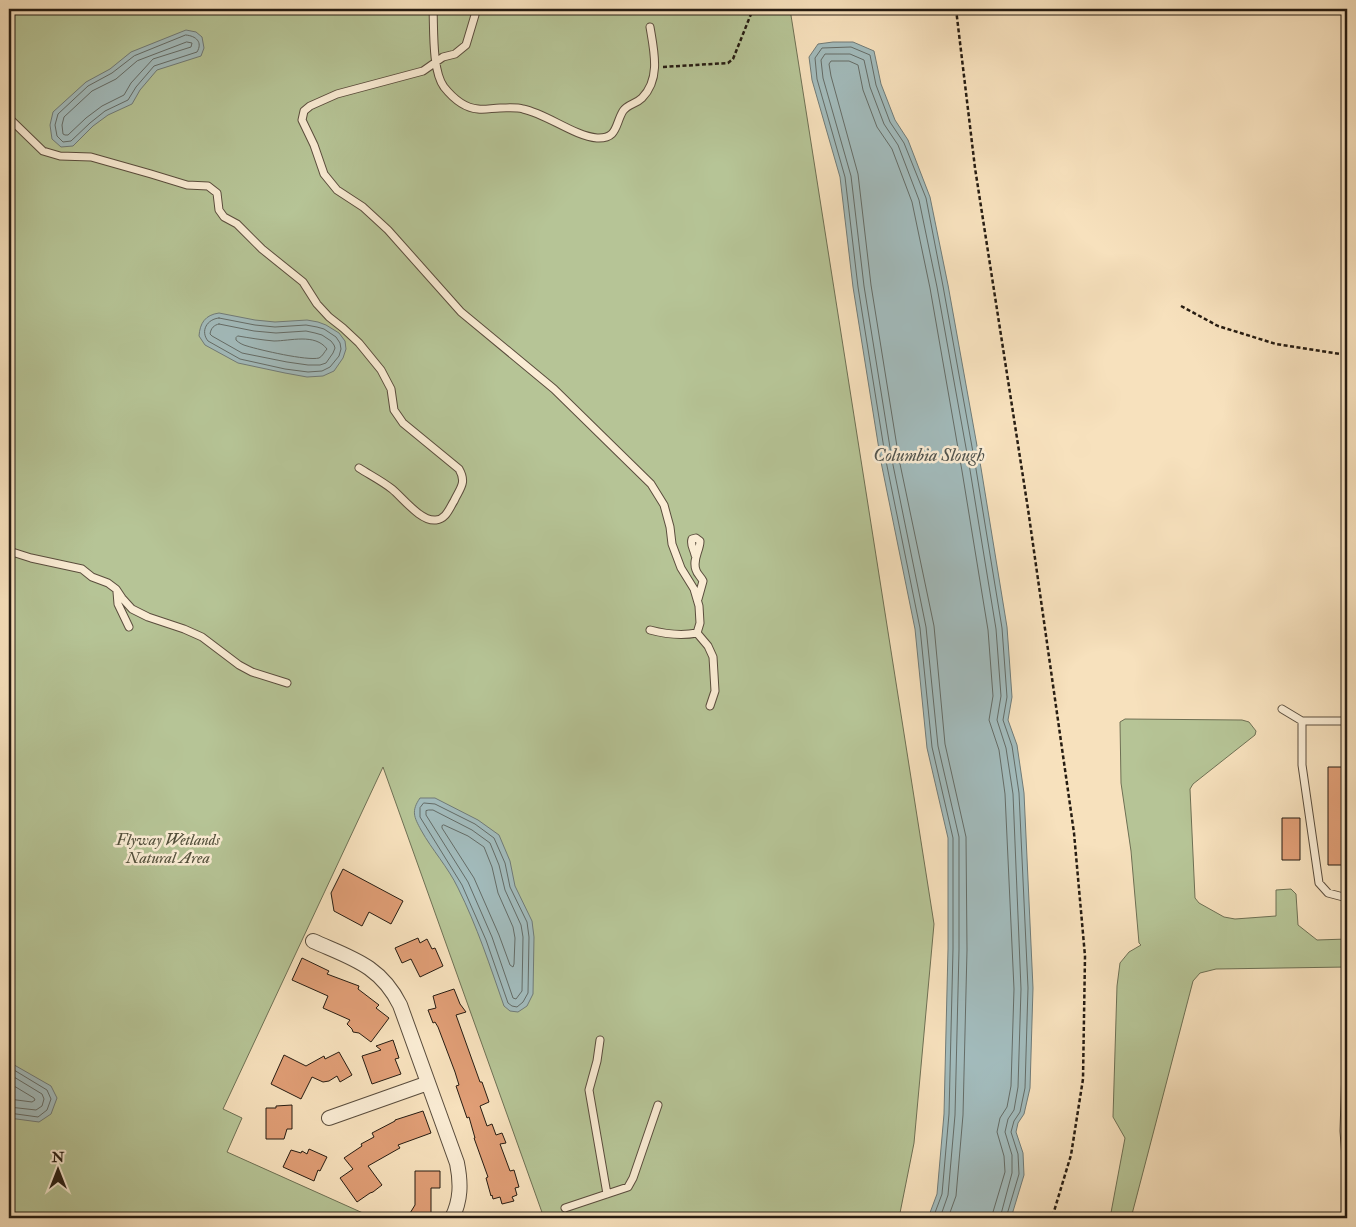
<svg xmlns="http://www.w3.org/2000/svg" width="1356" height="1227" viewBox="0 0 1356 1227" font-family="'IM FELL Double Pica',serif">
<rect width="100%" height="100%" fill="#f7e1bd"/>
<filter id="stains"><feTurbulence type="fractalNoise" baseFrequency=".004" numOctaves="4"/><feColorMatrix values="0 0 0 0 .2 0 0 0 0 .09 0 0 0 0 .02 0 0 0 .5 -.17"/></filter>
<radialGradient id="worn" r=".72"><stop offset=".6" stop-color="#630" stop-opacity="0"/><stop offset="1" stop-color="#630" stop-opacity=".3"/></radialGradient>
<!-- green -->
<path fill="#b6c496" stroke="#6e7054" d="M 9,9 L 790,9 L 934,924 L 914,1143 L 899,1218 L 544,1218 L 383,767 L 223,1109 L 242,1118 L 227,1152 L 374,1218 L 22,1218 L 10,1213 L 12,1207 L 9,1206 Z
M 1125,719 L 1242,720 L 1249,722 L 1256,731 L 1255,735 L 1193,784 L 1190,789 L 1195,898 L 1199,903 L 1224,917 L 1235,919 L 1276,916 L 1276,890 L 1291,889 L 1296,894 L 1298,925 L 1317,940 L 1347,939 L 1347,967 L 1216,969 L 1200,973 L 1193,981 L 1131,1218 L 1110,1218 L 1125,1138 L 1113,1117 L 1117,986 L 1120,963 L 1129,952 L 1141,945 L 1139,943 L 1131,851 L 1121,783 L 1120,722 Z"/>
<!-- water -->
<path fill="#a2bbbc" stroke="#707b78" d="M 186,30 L 196,32 L 202,37 L 204,48 L 201,56 L 157,70 L 140,90 L 132,104 L 108,115 L 93,126 L 73,146 L 61,147 L 52,139 L 50,125 L 53,112 L 86,82 L 110,69 L 131,52 Z
M 833,42 L 853,42 L 874,51 L 881,84 L 895,120 L 908,140 L 930,197 L 948,285 L 981,468 L 1007,627 L 1012,697 L 1008,720 L 1017,745 L 1024,793 L 1033,988 L 1030,1088 L 1024,1114 L 1018,1123 L 1016,1132 L 1023,1153 L 1024,1175 L 1011,1218 L 928,1218 L 937,1194 L 944,1114 L 948,949 L 948,838 L 927,748 L 915,629 L 881,462 L 853,287 L 840,177 L 812,80 L 809,57 L 818,44 Z
M 219,313 L 255,320 L 275,322 L 307,320 L 318,322 L 326,325 L 339,333 L 345,341 L 346,349 L 343,358 L 334,371 L 323,376 L 307,377 L 285,373 L 238,363 L 205,345 L 199,336 C 200,323 205,315 219,313 Z
M 420,798 L 435,798 L 478,820 L 499,835 L 510,861 L 515,886 L 532,921 L 534,937 L 533,994 L 527,1006 L 518,1012 L 510,1011 L 504,1006 C 490,966 477,926 458,888 C 448,867 432,850 421,830 C 414,817 411,811 420,798 Z
M 9,1062 L 51,1086 L 57,1098 L 51,1114 L 39,1122 L 9,1118 Z"/>
<g fill="none" stroke-linecap="round" stroke-linejoin="round">
<!-- shore -->
<path stroke="#646c67" stroke-width="1" d="M 186,35 C 196,36 203,42 197,52 L 154,66 L 136,87 L 128,100 L 105,111 L 90,123 L 71,141 L 63,142 L 57,136 L 55,125 L 58,114 L 88,86 L 112,73 L 134,56 Z
M 187,42 L 192,43 L 191,47 L 153,59 L 131,83 L 124,95 L 102,106 L 86,118 L 68,135 L 65,135 L 63,134 L 62,125 L 64,117 L 92,91 L 116,79 L 137,61 Z
M 219,318 L 255,325 L 275,327 L 306,325 L 317,327 L 324,329 L 336,337 L 340,343 L 341,349 L 339,356 L 330,367 L 322,371 L 308,372 L 285,369 L 240,359 L 208,341 C 200,331 207,319 219,318 Z
M 219,324 L 254,331 L 276,333 L 306,331 L 315,333 L 322,335 L 331,341 L 334,345 L 335,348 L 333,353 L 326,363 L 320,365 L 308,365 L 287,362 L 242,353 L 212,336 L 210,334 C 211,328 214,325 219,324 Z
M 238,336 C 250,338 262,340 274,341 C 290,341 315,333 327,349 C 324,352 323,356 319,358 C 307,361 260,350 247,346 C 243,345 239,343 236,340 L 236,338 Z
M 424,803 L 435,804 L 475,824 L 494,838 L 505,863 L 510,887 L 527,922 L 529,937 L 528,993 L 523,1002 L 517,1007 L 512,1006 L 508,1003 L 486,940 L 462,885 L 420,817 L 420,808 Z
M 429,810 L 433,810 L 472,830 L 490,843 L 499,865 L 505,890 L 521,925 L 523,937 L 522,991 L 516,999 L 513,998 L 492,937 L 468,882 L 426,815 L 426,811 Z
M 444,825 L 468,836 L 484,847 L 492,867 L 498,893 L 513,927 L 515,938 L 514,964 L 513,967 L 510,965 L 499,935 L 474,878 L 442,828 L 442,826 Z
M 9,1067 L 47,1090 L 51,1099 L 47,1110 L 38,1117 L 9,1113
M 9,1074 L 42,1094 L 44,1099 L 42,1106 L 36,1110 L 9,1107
M 9,1083 L 34,1098 L 35,1100 L 32,1102 L 9,1099
M 933,1218 L 942,1194 L 949,1114 L 953,949 L 953,838 L 932,747 L 920,628 L 886,461 L 858,287 L 845,177 L 817,79 L 815,58 L 822,48 L 851,47 L 870,55 L 876,85 L 890,122 L 904,143 L 926,198 L 943,286 L 976,469 L 1002,628 L 1007,697 L 1003,720 L 1012,746 L 1019,793 L 1028,988 L 1025,1088 L 1020,1112 L 1014,1121 L 1011,1132 L 1018,1154 L 1019,1174 L 1006,1218
M 940,1218 L 948,1195 L 955,1115 L 959,950 L 959,837 L 938,746 L 926,627 L 892,460 L 864,286 L 851,176 L 823,78 L 821,60 L 825,54 L 850,54 L 864,60 L 870,87 L 884,124 L 898,145 L 919,200 L 937,287 L 970,470 L 996,629 L 1001,696 L 997,720 L 1006,748 L 1013,794 L 1021,989 L 1018,1087 L 1014,1110 L 1008,1119 L 1005,1132 L 1012,1155 L 1012,1173 L 1000,1218
M 948,1218 L 956,1196 L 963,1115 L 967,950 L 966,837 L 945,744 L 934,626 L 899,459 L 871,285 L 858,174 L 831,76 L 829,64 L 831,61 L 849,61 L 858,65 L 863,90 L 877,127 L 892,149 L 912,202 L 930,288 L 962,471 L 988,630 L 993,696 L 989,720 L 999,750 L 1005,794 L 1014,989 L 1011,1086 L 1007,1107 L 1000,1118 L 997,1132 L 1004,1156 L 1005,1172 L 993,1212 L 992,1218"/>
</g>
<!-- building -->
<path fill="#e09e76" stroke="#261c12" d="M 1328,767 L 1347,767 L 1347,865 L 1328,865 Z
M 1282,818 L 1300,818 L 1300,860 L 1282,860 Z
M 343,869 L 403,901 L 391,924 L 369,912 L 362,926 L 334,911 L 331,893 Z
M 418,938 L 420,943 L 427,939 L 432,949 L 435,948 L 443,966 L 420,977 L 411,959 L 402,963 L 395,948 Z
M 302,958 L 329,971 L 327,974 L 359,986 L 358,989 L 379,1005 L 376,1008 L 389,1018 L 371,1042 L 359,1033 L 353,1032 L 352,1029 L 347,1024 L 350,1020 L 323,1008 L 328,996 L 292,980 Z
M 454,989 L 460,1004 L 466,1012 L 456,1015 L 480,1082 L 482,1082 L 489,1102 L 480,1106 L 487,1126 L 492,1124 L 496,1135 L 502,1133 L 506,1143 L 500,1144 L 510,1171 L 514,1170 L 519,1187 L 515,1188 L 517,1195 L 512,1197 L 514,1201 L 502,1204 L 500,1197 L 493,1199 L 492,1195 L 491,1196 L 486,1178 L 488,1177 L 474,1138 L 475,1138 L 469,1117 L 467,1118 L 456,1086 L 459,1085 L 455,1072 L 438,1027 L 435,1022 L 433,1023 L 428,1010 L 436,1008 L 433,996 Z
M 393,1040 L 399,1058 L 395,1059 L 401,1074 L 372,1084 L 362,1056 L 381,1050 L 376,1046 Z
M 339,1052 L 352,1075 L 340,1082 L 337,1076 L 329,1081 L 323,1082 L 312,1077 L 301,1099 L 271,1084 L 284,1055 L 306,1066 L 324,1056 L 325,1059 Z
M 292,1105 L 292,1129 L 287,1129 L 284,1139 L 266,1139 L 266,1108 L 276,1108 L 276,1106 Z
M 423,1111 L 431,1133 L 398,1145 L 400,1148 L 398,1149 L 368,1166 L 382,1185 L 373,1192 L 370,1193 L 357,1202 L 340,1178 L 353,1169 L 344,1158 L 362,1146 L 361,1144 L 374,1137 L 372,1133 L 395,1121 L 395,1120 Z
M 309,1149 L 327,1157 L 320,1171 L 318,1170 L 314,1181 L 283,1167 L 291,1150 L 301,1153 L 302,1151 L 307,1154 Z
M 415,1171 L 440,1171 L 440,1188 L 431,1188 L 431,1218 L 407,1218 L 415,1205 Z"/>
<g fill="none" stroke-linecap="round" stroke-linejoin="round">
<defs>
<path id="lane" d="M 433,9 C 434,29 432,71 444,87 C 452,97 464,108 478,109 C 485,110 493,108 500,108 C 508,108 516,107 523,109 C 547,114 574,136 597,138 C 618,139 615,124 623,111 C 628,104 636,104 642,98 C 661,79 654,51 650,27
M 474,9 L 475,15 L 466,45 L 455,54 L 443,57 L 423,71 L 337,94 L 310,106 L 304,111 L 302,120 L 314,145 L 324,174 L 337,190 L 363,207 L 388,230 L 461,312 L 554,389 L 651,484 L 664,505 L 670,527 L 672,544 L 681,568 L 694,589 L 699,606 L 700,623 L 697,633 C 681,636 665,634 650,630
M 9,118 L 43,151 L 60,156 L 91,157 L 151,174 L 187,185 L 208,186 L 217,193 L 219,210 L 224,217 L 237,224 L 262,249 L 303,282 L 317,304 L 329,317 L 343,328 L 359,343 L 381,370 L 391,389 L 394,410 L 403,423 L 459,469 C 467,483 460,488 454,501 C 449,509 446,519 436,520 C 421,522 403,498 392,489 C 382,481 370,475 359,468
M 9,551 L 31,558 L 82,569 L 92,577 L 108,583 L 116,589 L 122,598 L 132,609 L 148,617 L 184,629 L 202,637 L 239,665 L 252,672 L 287,683
M 695,555 C 694,549 690,545 692,539 L 696,538 L 700,541 C 700,551 692,559 696,570 C 697,574 701,577 703,581 L 698,599
M 117,592 L 118,604 L 129,627
M 697,633 L 708,646 L 713,657 L 715,691 L 710,706
M 1282,709 L 1302,721 L 1347,721
M 1302,721 L 1302,765 L 1319,883 L 1328,893 L 1347,898
M 1347,1038 L 1344,1131 L 1347,1171
M 600,1040 L 597,1061 L 589,1090 L 607,1194
M 565,1208 L 628,1187 L 633,1178 L 658,1105
M 1341,1218 L 1347,1216"/>
<path id="street" d="M 313,941 C 351,958 380,965 400,1005 L 457,1163 C 461,1183 461,1200 452,1218
M 329,1118 L 428,1083"/>
</defs>
<!-- lane casing -->
<use href="#lane" stroke="#5a4d3d" stroke-width="9"/>
<!-- street casing -->
<use href="#street" stroke="#5a4d3d" stroke-width="16"/>
<!-- path -->
<path stroke="#261c12" stroke-width="2.5" stroke-dasharray="4 2.5" stroke-linecap="butt" d="M 956,9 L 975,168 L 1028,509 L 1074,833 L 1085,956 L 1083,1079 L 1071,1155 L 1052,1218
M 663,67 L 728,63 L 733,59 L 753,9
M 1181,306 L 1218,326 L 1276,344 L 1347,355"/>
<!-- lane -->
<use href="#lane" stroke="#faecd4" stroke-width="7"/>
<!-- street -->
<use href="#street" stroke="#faecd4" stroke-width="14"/>
</g>
<g text-anchor="middle" dominant-baseline="central" stroke-width="5" stroke-linejoin="round" paint-order="stroke">
<!-- park labels -->
<g font-size="16" font-style="italic" fill="#514e3a" stroke="#faecd4">
<text x="168" y="840">Flyway Wetlands<tspan x="168" dy="18">Natural Area</tspan></text>
</g>
<!-- water labels -->
<g font-size="18" font-style="italic" fill="#51544e" stroke="#faecd4">
<text x="929" y="455">Columbia Slough</text>
</g>
</g>
<!-- margin -->
<rect width="1356" height="1227" fill="none" stroke="#f7e1bd" stroke-width="30"/>
<rect x="10" y="10" width="1336" height="1207" fill="none" stroke="#261c12" stroke-width="2.5"/>
<rect x="15" y="15" width="1326" height="1197" fill="none" stroke="#261c12"/>
<!-- north arrow -->
<g transform="translate(58 1170)" stroke="#faecd4" stroke-width="4" paint-order="stroke">
<path d="M0-4L9 19L0 12L-9 19Z" fill="#261c12"/>
<text y="-8" font-size="14" font-weight="bold" text-anchor="middle" fill="#261c12">N</text>
</g>
<rect width="100%" height="100%" filter="url(#stains)"/>
<rect width="100%" height="100%" fill="url(#worn)"/>
</svg>
